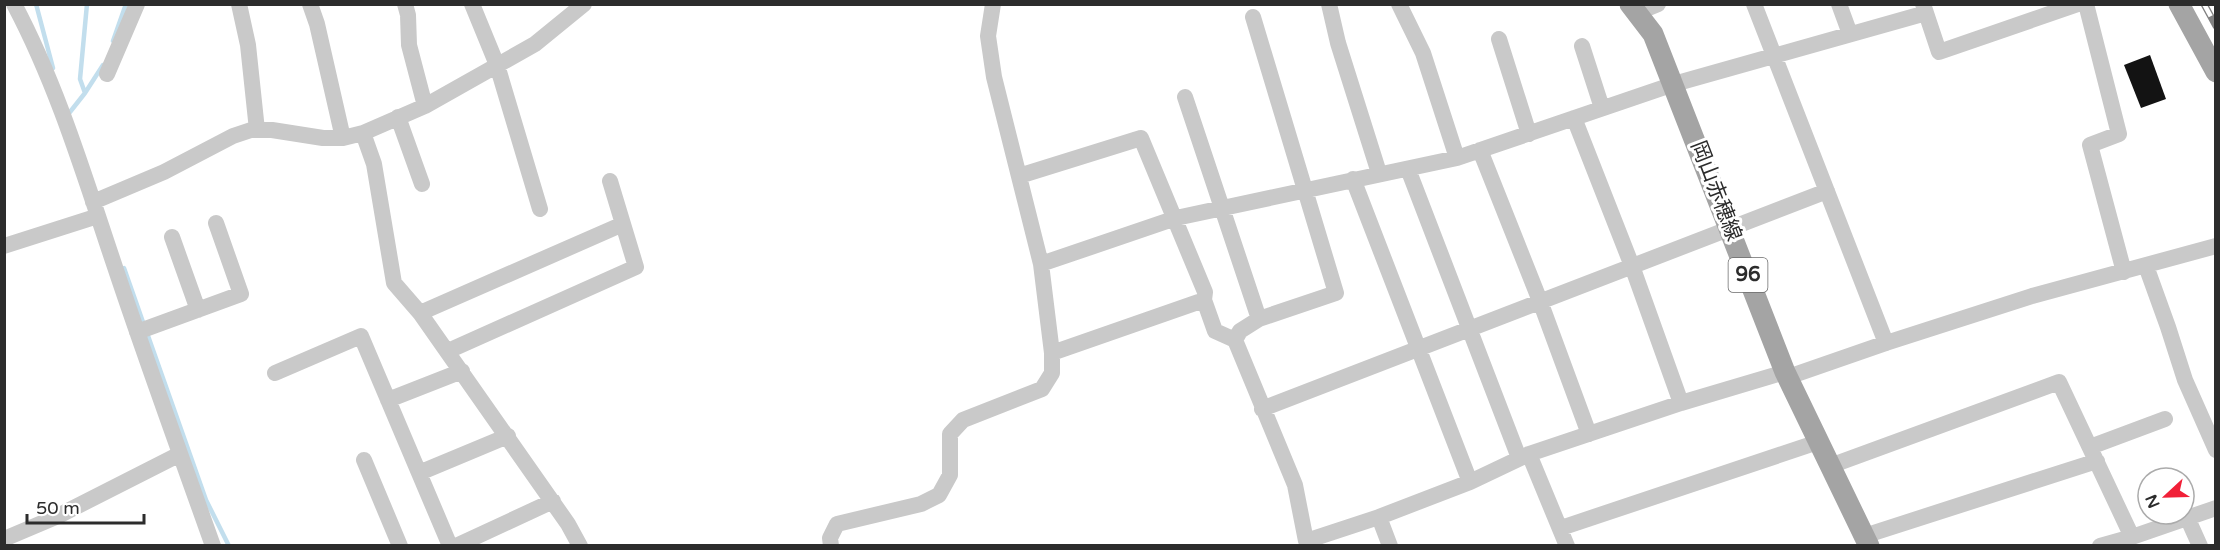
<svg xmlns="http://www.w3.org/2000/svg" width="2220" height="550" viewBox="0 0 2220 550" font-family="'Varela Round','Noto Sans JP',sans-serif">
<rect width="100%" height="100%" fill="#fff"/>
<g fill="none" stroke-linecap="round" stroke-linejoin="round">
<!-- stream -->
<path stroke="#c2deed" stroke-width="4.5" d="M 36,4 L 53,68
M 113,41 L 126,4
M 85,93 L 103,65
M 70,112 L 85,93 L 80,79 L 87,4
M 124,268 L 144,325
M 147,333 L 206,500 L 229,546"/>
</g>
<!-- building -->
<path fill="#131313" d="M 2150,55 L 2166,99 L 2141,108 L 2124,65 Z"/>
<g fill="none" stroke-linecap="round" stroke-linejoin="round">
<!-- minor -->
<path stroke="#c9c9c9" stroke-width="16" d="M 14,4 C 58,87 85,178 115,267 C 146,360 180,453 213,546
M 239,4 L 248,45 L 257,130
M 310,4 L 317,24 L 343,138
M 405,4 L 408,15 L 409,45 L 425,106
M 472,4 L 497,65 L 540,209
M 1329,4 L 1338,43 L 1379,173
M 1399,4 L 1423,53 L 1457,158
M 1754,4 L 1886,343
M 1839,4 L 1850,34
M 1923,4 L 1939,52 L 2078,4
M 2086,4 L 2119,134 L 2090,145 L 2124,272
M 1636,13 L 1658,4
M 1253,17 L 1336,293 L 1259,319
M 1499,39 L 1529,134
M 1582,46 L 1602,108
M 107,74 L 137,4
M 1185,97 L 1259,319 L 1240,331 L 1235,340 L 1295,485 L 1306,541 L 1379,517 L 1470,482 L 1529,454 L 1681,403 L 1785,372
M 398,117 L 422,184
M 1574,118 L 1632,266 L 1681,403
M 363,133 L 374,164 L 394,283 L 420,313 L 568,524 L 580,546
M 1480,150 L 1540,301 L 1589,434
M 1408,169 L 1519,458
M 1019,176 L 1141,138 L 1205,292 L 1204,300
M 1353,179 L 1470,482
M 93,202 L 164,172 L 233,136 L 251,130 L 272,130 L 323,138 L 343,138 L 363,133 L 425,106 L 535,44 L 584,4
M 172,237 L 198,310
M 4,246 L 98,216
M 1041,264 L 1176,218 L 1457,158 L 1674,84 L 1926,13
M 2146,266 L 2168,327 L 2185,380 L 2216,450
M 420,313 L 623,224
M 137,332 L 241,294 L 216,223
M 448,351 L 636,267 L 610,181
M 1052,353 L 1204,300 L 1215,331 L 1235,340
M 275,373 L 361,336 L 450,546
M 1788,377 L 1886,343 L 2032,296 L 2216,246
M 388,400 L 462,371
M 1262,409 L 1827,191
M 2090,447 L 2165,419
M 1529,454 L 1567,546
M 364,460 L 400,546
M 1830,466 L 2059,382 L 2132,537
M 419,473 L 508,436
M 1379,517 L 1390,546
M 2187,517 L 2200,546
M 1561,528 L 1818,442
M 1864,536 L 2097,461
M 4,539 L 56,517 L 180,454
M 456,546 L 553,501
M 831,546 L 830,538 L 837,524 L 921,504 L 939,495 L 950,475 L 950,434 L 963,420 L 1042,389 L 1052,373 L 1052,353 L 1041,264 L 994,77 L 988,36 L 993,4
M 2100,546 L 2132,537 L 2216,508"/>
<!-- major -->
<path stroke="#a4a4a4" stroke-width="21" d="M 1630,4 L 1653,34 L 1785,372 L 1869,546
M 2179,4 L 2216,72"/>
<defs>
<path id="rail" d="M 2204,4 L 2216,26"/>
</defs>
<!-- rail casing -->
<use href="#rail" stroke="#818181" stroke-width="7"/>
<!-- rail -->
<use href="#rail" stroke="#fff" stroke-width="4.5" stroke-dasharray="14" stroke-linecap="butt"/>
</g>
<g text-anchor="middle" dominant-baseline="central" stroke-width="6" stroke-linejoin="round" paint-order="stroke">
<!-- shield labels -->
<rect fill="#fff" stroke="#6b6b6b" stroke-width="1.5" x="1728.5" y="258" width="39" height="34" rx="4.5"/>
<g font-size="20" font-weight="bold" fill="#2c2c2c">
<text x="1748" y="275">96</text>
</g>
<!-- street labels -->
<g font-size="21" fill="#2c2c2c" stroke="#fff">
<text transform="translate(1716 191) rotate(69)">岡山赤穂線</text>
</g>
</g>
<!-- border -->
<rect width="2220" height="550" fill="none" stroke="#2c2c2c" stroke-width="12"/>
<!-- north arrow -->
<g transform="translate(2166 496) rotate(248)"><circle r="28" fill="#ffffff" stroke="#ababab" stroke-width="1.5"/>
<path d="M0-4.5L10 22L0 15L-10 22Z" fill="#f12038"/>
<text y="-9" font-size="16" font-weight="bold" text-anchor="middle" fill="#2c2c2c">N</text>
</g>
<!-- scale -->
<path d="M27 514v9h117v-9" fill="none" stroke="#2c2c2c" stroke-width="3"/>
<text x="36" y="514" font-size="18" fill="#2c2c2c" stroke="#ffffff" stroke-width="4.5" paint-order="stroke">50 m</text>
</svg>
